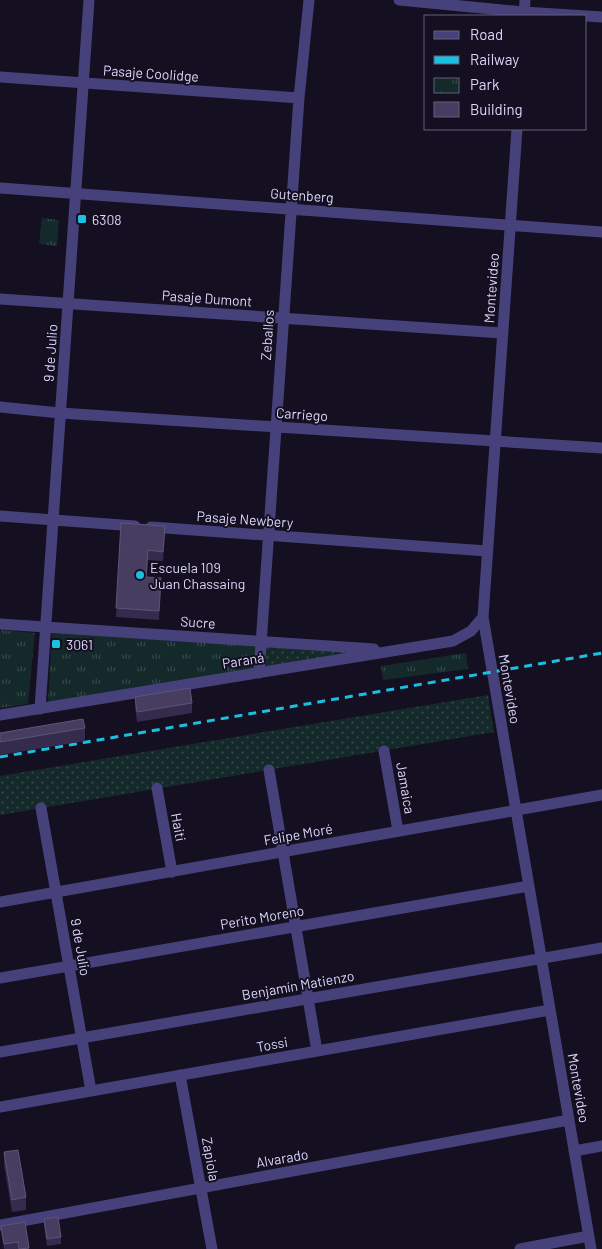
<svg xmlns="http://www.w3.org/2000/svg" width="602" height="1249" viewBox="0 0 602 1249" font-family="Barlow,sans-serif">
<defs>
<pattern id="grass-dots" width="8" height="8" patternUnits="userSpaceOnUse" patternTransform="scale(1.25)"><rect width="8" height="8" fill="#142a2a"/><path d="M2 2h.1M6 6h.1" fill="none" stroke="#36484a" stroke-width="1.8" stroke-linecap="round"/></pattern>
<pattern id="park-tufts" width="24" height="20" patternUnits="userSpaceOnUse" patternTransform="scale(1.25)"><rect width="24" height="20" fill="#142a2a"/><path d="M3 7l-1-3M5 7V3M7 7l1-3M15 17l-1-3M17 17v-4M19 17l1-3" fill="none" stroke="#36484a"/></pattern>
</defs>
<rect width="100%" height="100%" fill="#141021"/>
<!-- grass -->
<path fill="url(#grass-dots)" d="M 266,647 L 361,652 L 265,668 Z
M 488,695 L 494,732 L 0,815 L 0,776 Z"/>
<!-- park -->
<path fill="url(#park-tufts)" d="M 42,218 L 59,220 L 57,246 L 39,244 Z
M 0,630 L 35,633 L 28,704 L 0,708 Z
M 52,632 L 256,644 L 254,670 L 48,703 Z
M 466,653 L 468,669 L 383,680 L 381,666 Z"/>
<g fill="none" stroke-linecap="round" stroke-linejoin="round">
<!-- minor -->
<path stroke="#47417b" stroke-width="11" d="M 399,0 L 524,12 L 602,17
M 524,16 L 525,0
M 0,77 L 299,98
M 517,129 L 483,617 L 591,1249
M 0,188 L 602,232
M 0,299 L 502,333
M 0,407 L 60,413 L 602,448
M 0,516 L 135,526
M 151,527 L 487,551
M 0,624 L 374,649
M 259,673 L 299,98 L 309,0
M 40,709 L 89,0
M 0,715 L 453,641 L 471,631 L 483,617
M 384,751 L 398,831
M 269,770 L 317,1051
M 157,788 L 172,872
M 41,808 L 91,1091
M 0,902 L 602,795
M 0,978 L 529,886
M 0,1052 L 602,948
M 180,1075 L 212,1249
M 0,1107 L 550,1010
M 574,1151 L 602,1146
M 0,1225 L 569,1120
M 520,1249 L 589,1236"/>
<!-- rail -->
<path stroke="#1bbfe0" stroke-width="3" stroke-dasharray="8 6" stroke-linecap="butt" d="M 0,757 L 602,653"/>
</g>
<!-- wall -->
<path fill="#342b4d" d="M 121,523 L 165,535 L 163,561 L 148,560 L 147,577 L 161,588 L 159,620 L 116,617 Z
M 135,697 L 192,703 L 192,713 L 137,722 L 135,707 Z
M 85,728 L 85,741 L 0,755 L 0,733 Z
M 4,1152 L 26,1197 L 26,1210 L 12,1212 L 4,1165 Z
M 44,1219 L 61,1237 L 61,1244 L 47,1246 L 44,1226 Z
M 25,1222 L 29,1249 L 4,1249 L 1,1232 L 1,1226 Z"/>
<!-- shaded-wall -->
<path fill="#1f1834" d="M 165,526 L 165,535 L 163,561 L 163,552 Z
M 161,578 L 161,588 L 159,620 L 159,611 Z"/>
<!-- building -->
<path fill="#463d60" stroke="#5d5578" d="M 121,523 L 165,526 L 163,552 L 148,550 L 146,577 L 161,578 L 159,611 L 116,608 Z
M 190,688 L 192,703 L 137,712 L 135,697 Z
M 83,719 L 85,728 L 0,742 L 0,733 Z
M 18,1150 L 26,1197 L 12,1200 L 4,1152 Z
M 58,1217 L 61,1237 L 47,1239 L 44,1219 Z
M 25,1222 L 29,1248 L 19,1249 L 18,1242 L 4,1244 L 1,1226 Z"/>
<!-- markers -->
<g fill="#1bbfe0" stroke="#141021" stroke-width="2">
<rect x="77" y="214" width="10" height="10" rx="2.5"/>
<circle cx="140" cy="575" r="5"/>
<rect x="51" y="639" width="10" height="10" rx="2.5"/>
</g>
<g text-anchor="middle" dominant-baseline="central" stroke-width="4" stroke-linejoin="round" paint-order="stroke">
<!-- street labels -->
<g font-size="14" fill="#dcd5fa" stroke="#141021">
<text transform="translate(151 73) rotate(4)">Pasaje Coolidge</text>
<text transform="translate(302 195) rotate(4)">Gutenberg</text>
<text transform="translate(491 288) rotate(-86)">Montevideo</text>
<text transform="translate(207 298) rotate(4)">Pasaje Dumont</text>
<text transform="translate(267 335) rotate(-86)">Zeballos</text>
<text transform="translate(50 353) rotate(-86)">9 de Julio</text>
<text transform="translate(302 414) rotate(4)">Carriego</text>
<text transform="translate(245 519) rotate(4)">Pasaje Newbery</text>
<text transform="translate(198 622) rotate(4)">Sucre</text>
<text transform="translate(243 660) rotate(-9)">Paraná</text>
<text transform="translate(510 689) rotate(80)">Montevideo</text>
<text transform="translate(406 788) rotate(80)">Jamaica</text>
<text transform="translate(179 827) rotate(80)">Haiti</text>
<text transform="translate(298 834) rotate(-10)">Felipe Moré</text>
<text transform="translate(262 917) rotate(-10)">Perito Moreno</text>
<text transform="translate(81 947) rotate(80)">9 de Julio</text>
<text transform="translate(298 985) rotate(-10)">Benjamín Matienzo</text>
<text transform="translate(272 1044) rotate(-10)">Tossi</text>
<text transform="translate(579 1088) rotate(80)">Montevideo</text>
<text transform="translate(282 1158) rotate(-10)">Alvarado</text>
<text transform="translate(211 1159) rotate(80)">Zapiola</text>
</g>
<!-- poi labels -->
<g font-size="14" fill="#dcd5fa" stroke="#141021" text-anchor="start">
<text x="92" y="219">6308</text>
<text x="150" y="567">Escuela 109<tspan x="150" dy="16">Juan Chassaing</tspan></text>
<text x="66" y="644">3061</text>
</g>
</g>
<!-- legend -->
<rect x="424" y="15" width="162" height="115" fill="#141021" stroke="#645f78"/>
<rect x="434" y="31" width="25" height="8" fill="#47417b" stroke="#645f78"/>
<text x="470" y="40" font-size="15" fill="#dcd5fa">Road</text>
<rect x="434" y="56" width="25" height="8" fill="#1bbfe0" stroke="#645f78"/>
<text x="470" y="65" font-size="15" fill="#dcd5fa">Railway</text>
<rect x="434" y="78" width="25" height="15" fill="url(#park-tufts)" stroke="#645f78"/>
<text x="470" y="90" font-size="15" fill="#dcd5fa">Park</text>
<rect x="434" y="102" width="25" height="15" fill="#463d60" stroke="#645f78"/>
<text x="470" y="115" font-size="15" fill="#dcd5fa">Building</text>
</svg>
